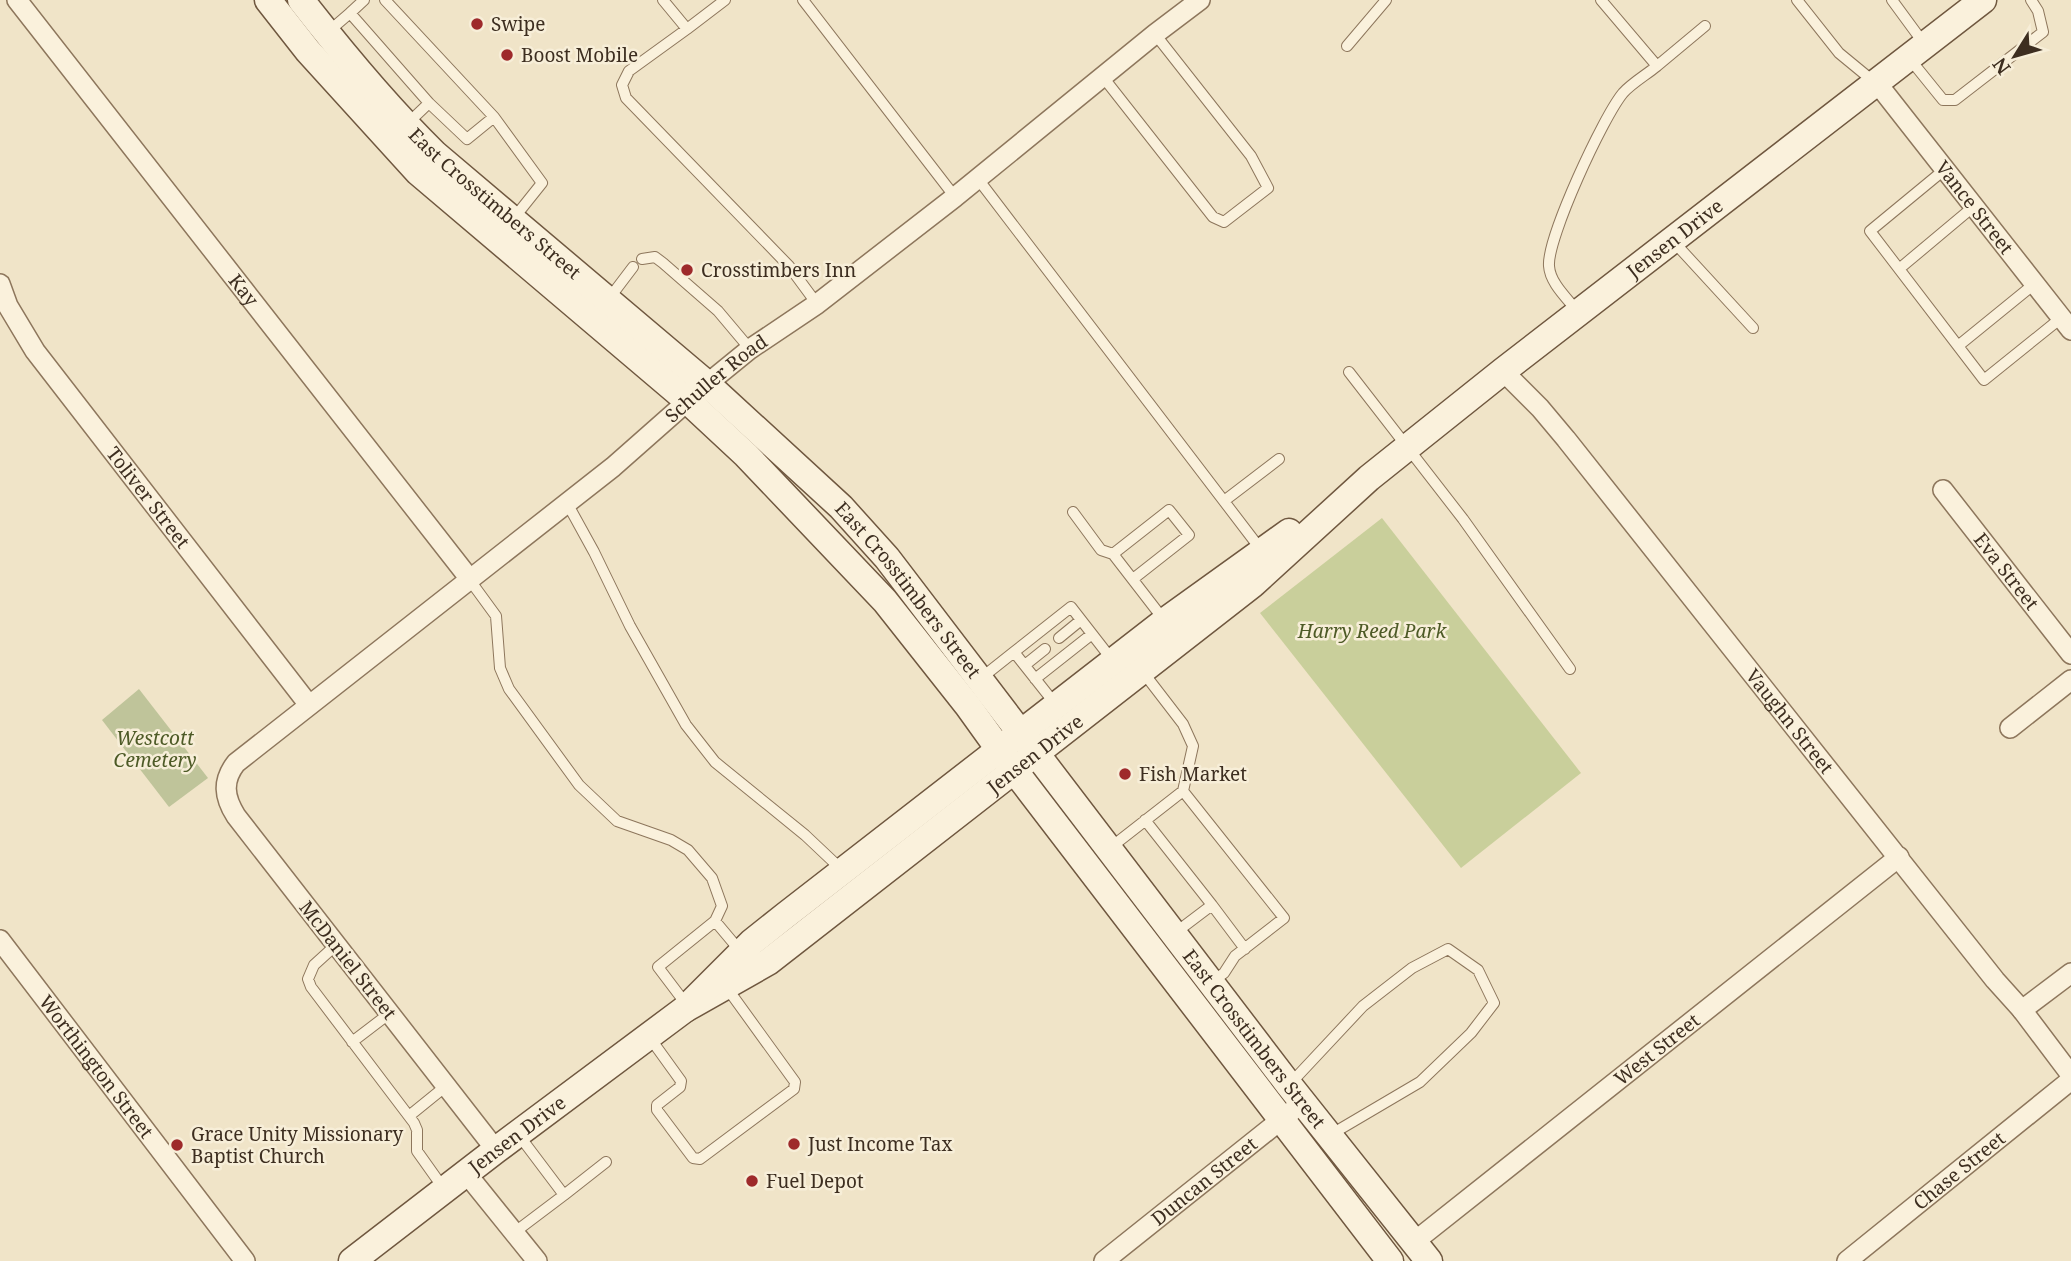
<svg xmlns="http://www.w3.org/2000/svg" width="2071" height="1261" viewBox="0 0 2071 1261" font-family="'Noto Serif',serif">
<rect width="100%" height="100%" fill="#f0e4c8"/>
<!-- green -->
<path fill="#c9cf9b" d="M 1382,518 L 1581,773 L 1461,868 L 1260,613 Z"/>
<!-- cemetery -->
<path fill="#bfc49a" d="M 139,689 L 208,778 L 169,807 L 102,720 Z"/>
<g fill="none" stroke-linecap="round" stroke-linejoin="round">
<defs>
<path id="service" d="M 385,0 L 494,117 L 542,183 L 514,218
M 663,0 L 687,29 L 725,0
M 803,0 L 955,197
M 1797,0 L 1839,53 L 1873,81
M 1892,0 L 1925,45
M 350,13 L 364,0
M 687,29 L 629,71 L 622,85 L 626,98 L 789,266 L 817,304
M 328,32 L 350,13 L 429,103 L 406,125
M 1347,46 L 1386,0
M 1909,58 L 1943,100 L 1955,100 L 2043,32 L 2038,11 L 2031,0
M 1657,66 L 1705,26
M 1103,77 L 1213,217 L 1224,222 L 1268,188 L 1251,156 L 1155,34
M 429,103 L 467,139 L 494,117
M 1944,170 L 1870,231 L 1984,380 L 2061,318
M 978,179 L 1262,551
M 1673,241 L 1753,328
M 642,259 L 655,257 L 663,263 L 718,311 L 750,349
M 1899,269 L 1973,207
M 608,300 L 633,267
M 1577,311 C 1567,298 1550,283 1549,266 C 1547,238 1603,117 1623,93 C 1632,83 1646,75 1657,66 L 1601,0
M 1958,346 L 2033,285
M 1349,372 L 1463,519 L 1570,669
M 1224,501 L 1279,459
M 567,503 L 594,552 L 630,626 L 686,725 L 715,762 L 805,835 L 841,869
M 1073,512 L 1101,550 L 1113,554
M 469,579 L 496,616 L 500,668 L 509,689 L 579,785 L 617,821 L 671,840 L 688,850 L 712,878 L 722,906 L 715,921
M 1133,579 L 1189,535 L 1169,510 L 1113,554 L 1164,620
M 1059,638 L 1081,620
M 1014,652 L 1071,607 L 1113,661
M 1025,665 L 1045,649
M 1143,672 L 1183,724 L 1193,746 L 1183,791
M 980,679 L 1014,652 L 1056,705
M 1035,679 L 1092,634
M 1145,820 L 1212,905 L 1175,933
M 1110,848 L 1183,791 L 1284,918 L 1235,956 L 1224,973 L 1212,982
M 1212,905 L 1245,949
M 336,945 L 314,965 L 308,979 L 311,987 L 414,1123 L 417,1130 L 417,1151 L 444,1189
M 686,1004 L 658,967 L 715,921 L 741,952
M 650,1038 L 681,1081 L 680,1087 L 657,1105 L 657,1110 L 693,1158 L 700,1159 L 794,1089 L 795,1082 L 727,988
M 352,1042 L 390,1013
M 1290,1084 L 1363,1006 L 1412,968 L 1448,949 L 1478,970 L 1494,1003 L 1471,1033 L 1420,1082 L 1330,1135
M 409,1116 L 446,1086
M 564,1195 L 606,1162
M 515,1232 L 564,1195 L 518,1134"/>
<g id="minor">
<path id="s1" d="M 17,0 L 469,578"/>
<path id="s2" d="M 1877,83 L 2071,330"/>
<path id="s3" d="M 0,284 L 8,306 L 35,351 L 309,705"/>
<path id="s4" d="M 1503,371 L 1540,408 L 1566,439 L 1995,980 L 2022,1010 L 2071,1075"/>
<path id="s5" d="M 1943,490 L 2071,654"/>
<path d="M 2010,728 L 2071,680"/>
<path id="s6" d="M 0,940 L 245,1261"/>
<path d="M 2022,1010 L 2071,973"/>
<path id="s7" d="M 496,1150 L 236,816 C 224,797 222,781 236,763 L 613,467 L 707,384 L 750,349 L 817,304 L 955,197 L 1155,34 L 1200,0"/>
<path d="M 466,1173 L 537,1261"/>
<path id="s8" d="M 1414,1242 L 1899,857"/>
<path id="s9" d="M 1104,1261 L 1292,1111"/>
<path id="s10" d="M 1847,1261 L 2071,1080"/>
</g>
<g id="secondary">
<path d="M 268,0 L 308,51 L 418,172 L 688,401 L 746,455 L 885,601 L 968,706 L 1014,770 L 1390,1261"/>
<path id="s11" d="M 301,0 C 343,54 386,106 435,154 L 707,384 L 841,507 L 887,558 L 1289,1085 L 1429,1261"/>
<path id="s12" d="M 685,1009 L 768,962 L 1253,584 L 1369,478 L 1503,371 L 1983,0"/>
<path id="s13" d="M 352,1261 L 496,1150 L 685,1009 L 752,942 L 786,915 L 1165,621 L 1289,532"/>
</g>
</defs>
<!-- service casing -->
<use href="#service" stroke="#8d765c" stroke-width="12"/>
<!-- minor casing -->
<use href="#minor" stroke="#8d765c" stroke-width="22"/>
<!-- secondary casing -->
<use href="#secondary" stroke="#6f573f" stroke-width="29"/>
<!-- service -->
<use href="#service" stroke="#faf1dc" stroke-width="10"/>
<!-- minor -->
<use href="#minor" stroke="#faf1dc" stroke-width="19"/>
<!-- secondary -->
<use href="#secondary" stroke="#faf1dc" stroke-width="26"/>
</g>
<!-- markers -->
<g fill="#9e2a2b" stroke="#f7eed8" stroke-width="2.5">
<circle cx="477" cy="24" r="7"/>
<circle cx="507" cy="55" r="7"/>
<circle cx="687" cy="270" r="7"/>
<circle cx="1125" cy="774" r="7"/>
<circle cx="794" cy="1144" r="7"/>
<circle cx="177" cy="1145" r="7"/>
<circle cx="752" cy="1181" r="7"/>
</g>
<g text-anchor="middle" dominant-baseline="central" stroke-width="5" stroke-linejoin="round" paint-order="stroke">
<!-- poi labels -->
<g font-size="19" fill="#3d2e20" stroke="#f7eed8" text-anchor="start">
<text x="491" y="24">Swipe</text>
<text x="521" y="55">Boost Mobile</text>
<text x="701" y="270">Crosstimbers Inn</text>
<text x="1139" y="774">Fish Market</text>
<text x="191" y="1134">Grace Unity Missionary<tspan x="191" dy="22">Baptist Church</tspan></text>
<text x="808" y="1144">Just Income Tax</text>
<text x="766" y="1181">Fuel Depot</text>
</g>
<!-- street labels -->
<g font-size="19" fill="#3d2e20" stroke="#f7eed8">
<text stroke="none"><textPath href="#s11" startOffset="282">East Crosstimbers Street</textPath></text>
<text stroke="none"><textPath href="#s2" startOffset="158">Vance Street</textPath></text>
<text stroke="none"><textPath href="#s12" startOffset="1256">Jensen Drive</textPath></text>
<text stroke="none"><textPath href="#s1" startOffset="368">Kay</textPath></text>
<text stroke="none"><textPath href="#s7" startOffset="1096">Schuller Road</textPath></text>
<text stroke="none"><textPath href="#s3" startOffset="261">Toliver Street</textPath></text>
<text stroke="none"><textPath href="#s5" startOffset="103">Eva Street</textPath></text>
<text stroke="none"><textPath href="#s11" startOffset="849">East Crosstimbers Street</textPath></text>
<text stroke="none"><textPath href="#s4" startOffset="453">Vaughn Street</textPath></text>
<text stroke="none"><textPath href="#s12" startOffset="434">Jensen Drive</textPath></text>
<text transform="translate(348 960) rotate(52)">McDaniel Street</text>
<text stroke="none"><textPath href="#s11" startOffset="1416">East Crosstimbers Street</textPath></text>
<text stroke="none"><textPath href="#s8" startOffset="310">West Street</textPath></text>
<text stroke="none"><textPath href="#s6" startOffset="159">Worthington Street</textPath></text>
<text stroke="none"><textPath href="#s13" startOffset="208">Jensen Drive</textPath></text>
<text stroke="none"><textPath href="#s10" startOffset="144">Chase Street</textPath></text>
<text stroke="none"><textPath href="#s9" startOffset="128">Duncan Street</textPath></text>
</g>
<!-- park labels -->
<g font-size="19" font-style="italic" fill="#4d5a26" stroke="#f7eed8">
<text x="1372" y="631">Harry Reed Park</text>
<text x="155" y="738">Westcott<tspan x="155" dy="22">Cemetery</tspan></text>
</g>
</g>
<!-- north arrow -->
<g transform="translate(2015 56) rotate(233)" stroke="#f7eed8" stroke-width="5" paint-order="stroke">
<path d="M0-5L12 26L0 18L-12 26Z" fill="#3d2e20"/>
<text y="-10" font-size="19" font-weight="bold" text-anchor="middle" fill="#3d2e20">N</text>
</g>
</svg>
